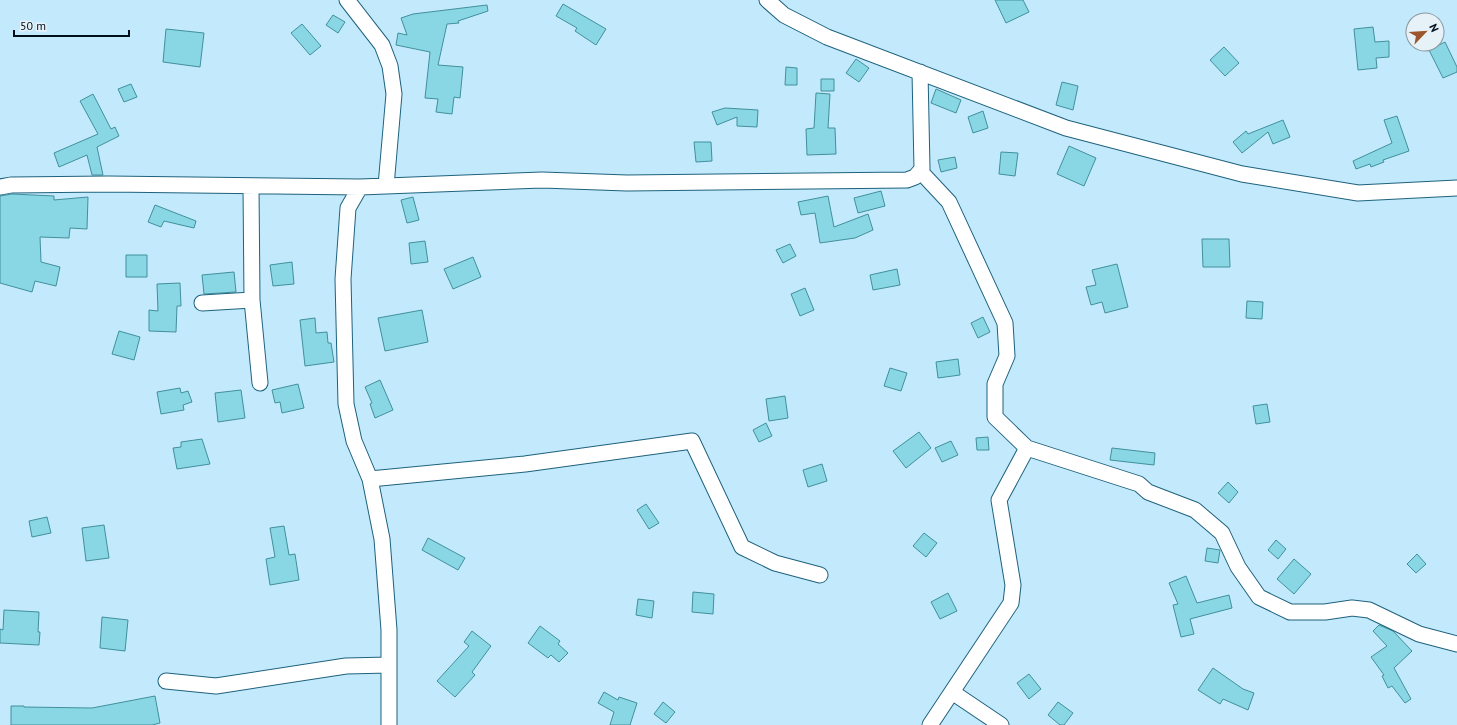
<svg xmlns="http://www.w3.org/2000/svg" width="1457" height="725" viewBox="0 0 1457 725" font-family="'PT Sans',sans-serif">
<rect width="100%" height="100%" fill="#c3e9fc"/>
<!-- building -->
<path fill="#89d7e4" stroke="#41909c" d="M 995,0 L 1023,0 L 1029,12 L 1006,23 Z
M 563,4 L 606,29 L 596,45 L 575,31 L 577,28 L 556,16 Z
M 487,5 L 488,11 L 458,21 L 459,23 L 447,24 L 438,65 L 463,67 L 460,98 L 454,97 L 452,114 L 436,112 L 438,99 L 425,98 L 430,52 L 396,45 L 398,33 L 407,35 L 401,18 L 413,14 Z
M 333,15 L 345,22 L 338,33 L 326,25 Z
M 302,24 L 321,46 L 310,55 L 291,33 Z
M 1373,27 L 1375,42 L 1389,41 L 1389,57 L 1376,58 L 1377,68 L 1358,70 L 1354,29 Z
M 166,29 L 204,33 L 200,67 L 163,62 Z
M 1445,42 L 1457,67 L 1457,72 L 1443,78 L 1429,50 Z
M 1224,47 L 1239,63 L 1225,76 L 1210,60 Z
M 856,59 L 869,68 L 859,82 L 846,73 Z
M 786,67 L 797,68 L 797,85 L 785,85 Z
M 821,79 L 834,79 L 834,91 L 821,91 Z
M 1062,82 L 1078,86 L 1073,110 L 1056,105 Z
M 131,84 L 137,97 L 124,102 L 118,89 Z
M 936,89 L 961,100 L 956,113 L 931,103 Z
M 816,93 L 830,94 L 828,128 L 835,128 L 836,154 L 807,155 L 806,129 L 814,128 Z
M 93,94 L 111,129 L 115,127 L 119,136 L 97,147 L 103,175 L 92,175 L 87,155 L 59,167 L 54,153 L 98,134 L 80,101 Z
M 725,108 L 758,110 L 757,127 L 737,126 L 737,117 L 717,125 L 712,112 Z
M 983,111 L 988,128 L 973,133 L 968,117 Z
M 1397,116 L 1409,151 L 1383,160 L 1384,162 L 1371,167 L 1370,164 L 1356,169 L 1353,161 L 1392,143 L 1384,120 Z
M 1283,120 L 1290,137 L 1273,144 L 1268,132 L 1242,153 L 1233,142 L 1246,131 L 1248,134 Z
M 694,142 L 711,142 L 712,161 L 696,162 Z
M 1069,146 L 1096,158 L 1084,186 L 1057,174 Z
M 1001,152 L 1018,153 L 1015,176 L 999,174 Z
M 955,157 L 957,168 L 941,172 L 938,160 Z
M 881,191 L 885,206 L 858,213 L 854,198 Z
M 12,194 L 54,196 L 54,200 L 88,197 L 87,229 L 70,228 L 69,238 L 40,237 L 41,262 L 60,267 L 56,286 L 35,281 L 32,292 L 0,283 L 0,196 Z
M 828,196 L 834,227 L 868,214 L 873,230 L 855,238 L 820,243 L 815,213 L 801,215 L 798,202 Z
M 413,197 L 419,220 L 407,223 L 401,200 Z
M 155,205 L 196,221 L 194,228 L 164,221 L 161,227 L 148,222 Z
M 1202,239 L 1229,239 L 1230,267 L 1203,267 Z
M 425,241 L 428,262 L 411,264 L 409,243 Z
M 790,244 L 796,256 L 783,263 L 776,250 Z
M 126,255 L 147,255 L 147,277 L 126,277 Z
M 473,257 L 481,277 L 453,289 L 444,269 Z
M 292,262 L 294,284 L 273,286 L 270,265 Z
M 1117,264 L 1128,307 L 1105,313 L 1102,302 L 1091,305 L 1086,287 L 1096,285 L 1092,270 Z
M 897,269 L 900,285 L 873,290 L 870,275 Z
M 234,272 L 236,292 L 204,294 L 202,275 Z
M 180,283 L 181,306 L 177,306 L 176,332 L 149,331 L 149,310 L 158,311 L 157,284 Z
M 805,288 L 814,310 L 800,316 L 791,294 Z
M 1247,301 L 1263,302 L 1262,319 L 1246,318 Z
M 422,310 L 428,342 L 385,351 L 378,318 Z
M 983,317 L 990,332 L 978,338 L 971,323 Z
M 315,318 L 316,333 L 327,332 L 328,343 L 331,343 L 334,362 L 305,366 L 300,320 Z
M 119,331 L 140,337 L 134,360 L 112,354 Z
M 958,359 L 960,375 L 938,378 L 936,362 Z
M 890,368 L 907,373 L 901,391 L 884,386 Z
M 380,380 L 393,410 L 375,418 L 370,404 L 372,403 L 365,387 Z
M 298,384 L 304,408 L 282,413 L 280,402 L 275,403 L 272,390 Z
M 180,388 L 181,393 L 188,391 L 192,402 L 183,405 L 184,410 L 161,414 L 157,392 Z
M 241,390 L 245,418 L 218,422 L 215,393 Z
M 785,396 L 788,418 L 769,421 L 766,399 Z
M 1267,404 L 1270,422 L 1256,424 L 1253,406 Z
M 766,423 L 772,436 L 759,442 L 753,430 Z
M 919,432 L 931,448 L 906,468 L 893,451 Z
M 988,437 L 989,450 L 977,450 L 976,438 Z
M 202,439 L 210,464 L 177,469 L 173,448 L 181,447 L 181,442 Z
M 951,441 L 958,455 L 942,462 L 935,448 Z
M 1112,448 L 1155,453 L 1154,465 L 1110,460 Z
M 822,464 L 827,481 L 808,487 L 803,470 Z
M 1228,482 L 1238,492 L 1229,503 L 1218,493 Z
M 646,504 L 659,523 L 649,529 L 637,510 Z
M 47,517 L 51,533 L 32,537 L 29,521 Z
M 104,525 L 109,558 L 86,561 L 82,528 Z
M 284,526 L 289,555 L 295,554 L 299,580 L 270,585 L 266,559 L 275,557 L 270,528 Z
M 924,533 L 937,543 L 926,557 L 913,546 Z
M 428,538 L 465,558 L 458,570 L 422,550 Z
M 1276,540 L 1286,549 L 1278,559 L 1268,550 Z
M 1207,548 L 1220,550 L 1218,563 L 1205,561 Z
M 1417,554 L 1426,564 L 1416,573 L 1407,564 Z
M 1294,559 L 1311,574 L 1294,594 L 1277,579 Z
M 1186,576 L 1197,603 L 1229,595 L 1232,608 L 1190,619 L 1194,634 L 1181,637 L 1173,605 L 1178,604 L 1169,583 Z
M 693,592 L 714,594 L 713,614 L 692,612 Z
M 948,593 L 957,611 L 940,619 L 931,602 Z
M 638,599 L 654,601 L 652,618 L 636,615 Z
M 4,610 L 39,612 L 38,632 L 40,632 L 39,645 L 0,643 L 0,629 L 3,630 Z
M 102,617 L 128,620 L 125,651 L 100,648 Z
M 1379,625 L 1393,631 L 1412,651 L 1394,668 L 1411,699 L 1405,703 L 1392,686 L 1388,688 L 1382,676 L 1384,675 L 1371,657 L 1387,646 L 1373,631 Z
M 540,626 L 560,641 L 558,644 L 568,653 L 559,662 L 551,655 L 548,658 L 528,643 Z
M 472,631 L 491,646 L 472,672 L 475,675 L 455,697 L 437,681 L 469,646 L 464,642 Z
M 1213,668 L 1243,689 L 1254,693 L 1248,710 L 1223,699 L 1220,704 L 1198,690 Z
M 1029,674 L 1041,689 L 1029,699 L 1017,683 Z
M 604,692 L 618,700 L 619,697 L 637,703 L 630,725 L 610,725 L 614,712 L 598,703 Z
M 155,696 L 160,723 L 152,725 L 11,725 L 11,706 L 24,706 L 24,707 L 92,708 Z
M 663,702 L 675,712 L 666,723 L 654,714 Z
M 1058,702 L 1073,713 L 1064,725 L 1060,725 L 1048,715 Z"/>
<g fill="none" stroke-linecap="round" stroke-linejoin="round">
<defs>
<path id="street" d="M 347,0 L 382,45 L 390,66 L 394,94 L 386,186
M 767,0 L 784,15 L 827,37 L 1066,128 L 1242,174 L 1358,193 L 1457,188
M 920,171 L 949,202 L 1005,323 L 1007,356 L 995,384 L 995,417 L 1027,448 L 1139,484 L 1148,492 L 1195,510 L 1222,533 L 1238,567 L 1259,597 L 1290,612 L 1325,612 L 1352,608 L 1369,610 L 1419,634 L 1457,644
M 251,186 L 252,300 L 260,383
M 0,187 L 11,185 L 108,184 L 360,187 L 542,180 L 627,183 L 907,180 L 915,177 L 922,169 L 920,72
M 360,187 L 348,208 L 343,279 L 346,404 L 354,441 L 370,479 L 382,539 L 389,630 L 389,725
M 202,303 L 252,300
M 370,479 L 525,464 L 692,441 L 742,547 L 775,563 L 820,575
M 166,681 L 216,686 L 346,666 L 389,665
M 952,692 L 1001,725
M 930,725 L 1011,603 L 1013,585 L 999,500 L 1027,448"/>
</defs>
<!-- street casing -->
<use href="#street" stroke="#1e627d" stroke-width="17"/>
<!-- street -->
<use href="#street" stroke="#fff" stroke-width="15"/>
</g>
<!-- north arrow -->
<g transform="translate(1425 32) rotate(65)"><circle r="19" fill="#e6f2f8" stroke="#8a98a0"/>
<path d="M0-3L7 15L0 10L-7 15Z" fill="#9c562d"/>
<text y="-6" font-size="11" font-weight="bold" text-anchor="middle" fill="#00101b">N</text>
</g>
<!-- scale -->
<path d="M14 30v6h115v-6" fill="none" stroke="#00101b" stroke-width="2"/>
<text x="20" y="30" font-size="12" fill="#00101b" stroke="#e6f2f8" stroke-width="3" paint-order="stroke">50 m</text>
</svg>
